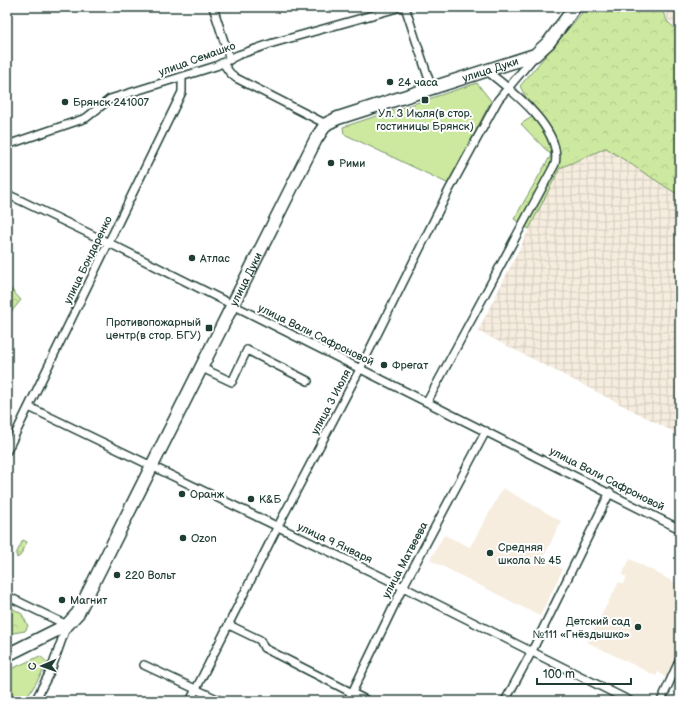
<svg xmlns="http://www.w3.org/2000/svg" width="687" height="708" viewBox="0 0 687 708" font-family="'Balsamiq Sans',sans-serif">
<defs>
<pattern id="industrial-grid" width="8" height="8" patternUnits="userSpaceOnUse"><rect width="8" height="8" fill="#f6eddf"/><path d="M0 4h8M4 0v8" fill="none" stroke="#d2ccc0"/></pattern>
<pattern id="forest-crowns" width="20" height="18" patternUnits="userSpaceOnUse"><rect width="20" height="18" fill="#cde9a0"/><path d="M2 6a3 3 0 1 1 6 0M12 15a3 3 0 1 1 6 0" fill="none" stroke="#b0c98a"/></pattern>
<pattern id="park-dots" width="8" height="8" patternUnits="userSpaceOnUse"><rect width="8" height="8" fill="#cde9a0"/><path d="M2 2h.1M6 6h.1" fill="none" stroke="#b0c98a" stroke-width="1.8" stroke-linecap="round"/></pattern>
</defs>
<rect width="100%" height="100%" fill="#fff"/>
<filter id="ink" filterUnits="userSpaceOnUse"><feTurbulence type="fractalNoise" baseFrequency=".025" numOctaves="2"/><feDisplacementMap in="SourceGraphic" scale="8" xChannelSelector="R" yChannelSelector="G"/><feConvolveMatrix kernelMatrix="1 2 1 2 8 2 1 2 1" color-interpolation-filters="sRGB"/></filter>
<g filter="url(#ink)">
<!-- built -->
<path fill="#f6eddf" d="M 503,488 L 561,521 L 543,559 L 563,569 L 540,616 L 430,560 L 444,535 L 470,547 Z
M 630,559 L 680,585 L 680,651 L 670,670 L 672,672 L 667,678 L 658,672 L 656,676 L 587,642 L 619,582 L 623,584 L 627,577 L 622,575 Z"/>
<!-- industrial -->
<path fill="url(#industrial-grid)" d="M 667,7 L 680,7 L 680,33 L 665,16 Z
M 606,148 L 680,196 L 680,435 L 478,331 L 560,168 Z"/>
<!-- forest -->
<path fill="url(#forest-crowns)" stroke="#76936a" d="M 587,7 L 605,7 L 606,13 L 628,7 L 660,7 L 668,22 L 680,33 L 680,196 L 606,148 L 560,168 L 529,229 L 514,219 L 551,155 L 521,124 L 535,115 L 520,86 Z
M 7,285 L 21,300 L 7,317 Z
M 7,605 L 22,614 L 28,626 L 25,631 L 7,634 Z"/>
<!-- park -->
<path fill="url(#park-dots)" stroke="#76936a" d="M 23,540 L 27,542 L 20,556 L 17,558 L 16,554 Z"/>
<!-- garden -->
<path fill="#cde9a0" stroke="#76936a" d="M 477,83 L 491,101 L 449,184 L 344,134 L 343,127 Z
M 40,656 L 48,663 L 25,701 L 15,701 L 7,695 L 7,671 Z"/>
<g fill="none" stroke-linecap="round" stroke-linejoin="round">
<defs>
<path id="street" d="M 213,7 L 230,60
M 405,7 L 432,89
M 223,63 L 230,73 L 236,78 L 326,124
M 7,145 L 86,118 L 110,99 L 216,66 L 238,55 L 273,43 L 401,7
M 7,194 L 109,243 L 680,529
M 200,367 L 232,382 L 247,350 L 308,381
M 427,402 L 555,164 C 563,129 511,90 487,71
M 29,407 L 403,587 L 630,701
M 7,451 L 182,92 L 182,77
M 7,596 L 67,625 L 51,670 L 35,701
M 229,625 L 260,640 L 264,648 L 368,701
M 144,665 L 221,701
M 190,701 L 277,528 L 360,369 L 449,190 L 498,100 L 534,57
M 348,701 L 403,587 L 486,431
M 505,701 L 531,653 L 610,492
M 661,701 L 680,659"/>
<g id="primary">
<path id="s1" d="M 7,655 L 67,625 L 78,613 L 316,139 L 326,124 L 338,118 L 535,55 L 549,42 L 575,7"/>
</g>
</defs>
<!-- street casing -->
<use href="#street" stroke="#1f3d34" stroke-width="10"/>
<!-- primary casing -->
<use href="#primary" stroke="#1f3d34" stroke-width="15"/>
<!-- street -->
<use href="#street" stroke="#fff" stroke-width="7"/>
<!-- primary -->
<use href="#primary" stroke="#fff" stroke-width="12"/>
</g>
</g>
<!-- markers -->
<g fill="#1f3d34" stroke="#fff" stroke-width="1.5">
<circle cx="390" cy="82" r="4"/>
<rect x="421" y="96" width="8" height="8" rx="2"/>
<circle cx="65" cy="102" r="4"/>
<circle cx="331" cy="163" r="4"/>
<circle cx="192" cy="258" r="4"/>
<rect x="205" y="324" width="8" height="8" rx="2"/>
<circle cx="384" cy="365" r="4"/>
<circle cx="182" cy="494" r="4"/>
<circle cx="251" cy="499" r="4"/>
<circle cx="183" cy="538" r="4"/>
<circle cx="490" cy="553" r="4"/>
<circle cx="117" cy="575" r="4"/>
<circle cx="62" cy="600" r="4"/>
<circle cx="638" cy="627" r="4"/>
</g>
<g text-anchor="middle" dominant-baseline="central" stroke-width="4" stroke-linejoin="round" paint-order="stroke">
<!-- street labels -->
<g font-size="11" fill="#1f3d34" stroke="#fff">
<text transform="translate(197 59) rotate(-20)">улица Семашко</text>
<text stroke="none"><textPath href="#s1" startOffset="805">улица Дуки</textPath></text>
<text transform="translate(88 260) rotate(-64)">улица Бондаренко</text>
<text stroke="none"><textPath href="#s1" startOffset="457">улица Дуки</textPath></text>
<text transform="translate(316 335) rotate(26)">улица Вали Сафроновой</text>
<text transform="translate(331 402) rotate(-62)">улица 3 Июля</text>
<text transform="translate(607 479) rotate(27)">улица Вали Сафроновой</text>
<text transform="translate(335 543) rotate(25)">улица 9 Января</text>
<text transform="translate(405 560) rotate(-62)">улица Матвеева</text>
</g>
<!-- poi labels -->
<g font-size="11" fill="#1f3d34" stroke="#fff" text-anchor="start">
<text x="398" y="82">24 часа</text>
<text x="73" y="102">Брянск 241007</text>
<text x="425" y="113" text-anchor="middle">Ул. 3 Июля(в стор.<tspan x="425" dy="13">гостиницы Брянск)</tspan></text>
<text x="339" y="163">Рими</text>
<text x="200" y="258">Атлас</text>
<text x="201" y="322" text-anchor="end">Противопожарный<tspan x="201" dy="13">центр(в стор. БГУ)</tspan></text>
<text x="392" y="365">Фрегат</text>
<text x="190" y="494">Оранж</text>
<text x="259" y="499">К&amp;Б</text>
<text x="191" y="538">Ozon</text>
<text x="498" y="547">Средняя<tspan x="498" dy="13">школа № 45</tspan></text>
<text x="125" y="575">220 Вольт</text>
<text x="70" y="600">Магнит</text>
<text x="630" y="621" text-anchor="end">Детский сад<tspan x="630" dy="13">№111 «Гнёздышко»</tspan></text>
</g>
</g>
<!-- margin -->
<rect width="687" height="708" fill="none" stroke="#fff" stroke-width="24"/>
<rect x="12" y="12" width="663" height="684" fill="none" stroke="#1f3d34" stroke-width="1.5" filter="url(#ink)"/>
<!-- north arrow -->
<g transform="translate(42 666) rotate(268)" stroke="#ffffff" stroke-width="3" paint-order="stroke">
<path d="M0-3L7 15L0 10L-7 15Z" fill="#1f3d34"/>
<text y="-6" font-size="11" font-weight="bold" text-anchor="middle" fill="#1f3d34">С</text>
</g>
<!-- scale -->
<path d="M537 678v6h94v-6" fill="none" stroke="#1f3d34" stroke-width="2"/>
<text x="543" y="678" font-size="12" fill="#1f3d34" stroke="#ffffff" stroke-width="3" paint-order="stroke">100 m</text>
</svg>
